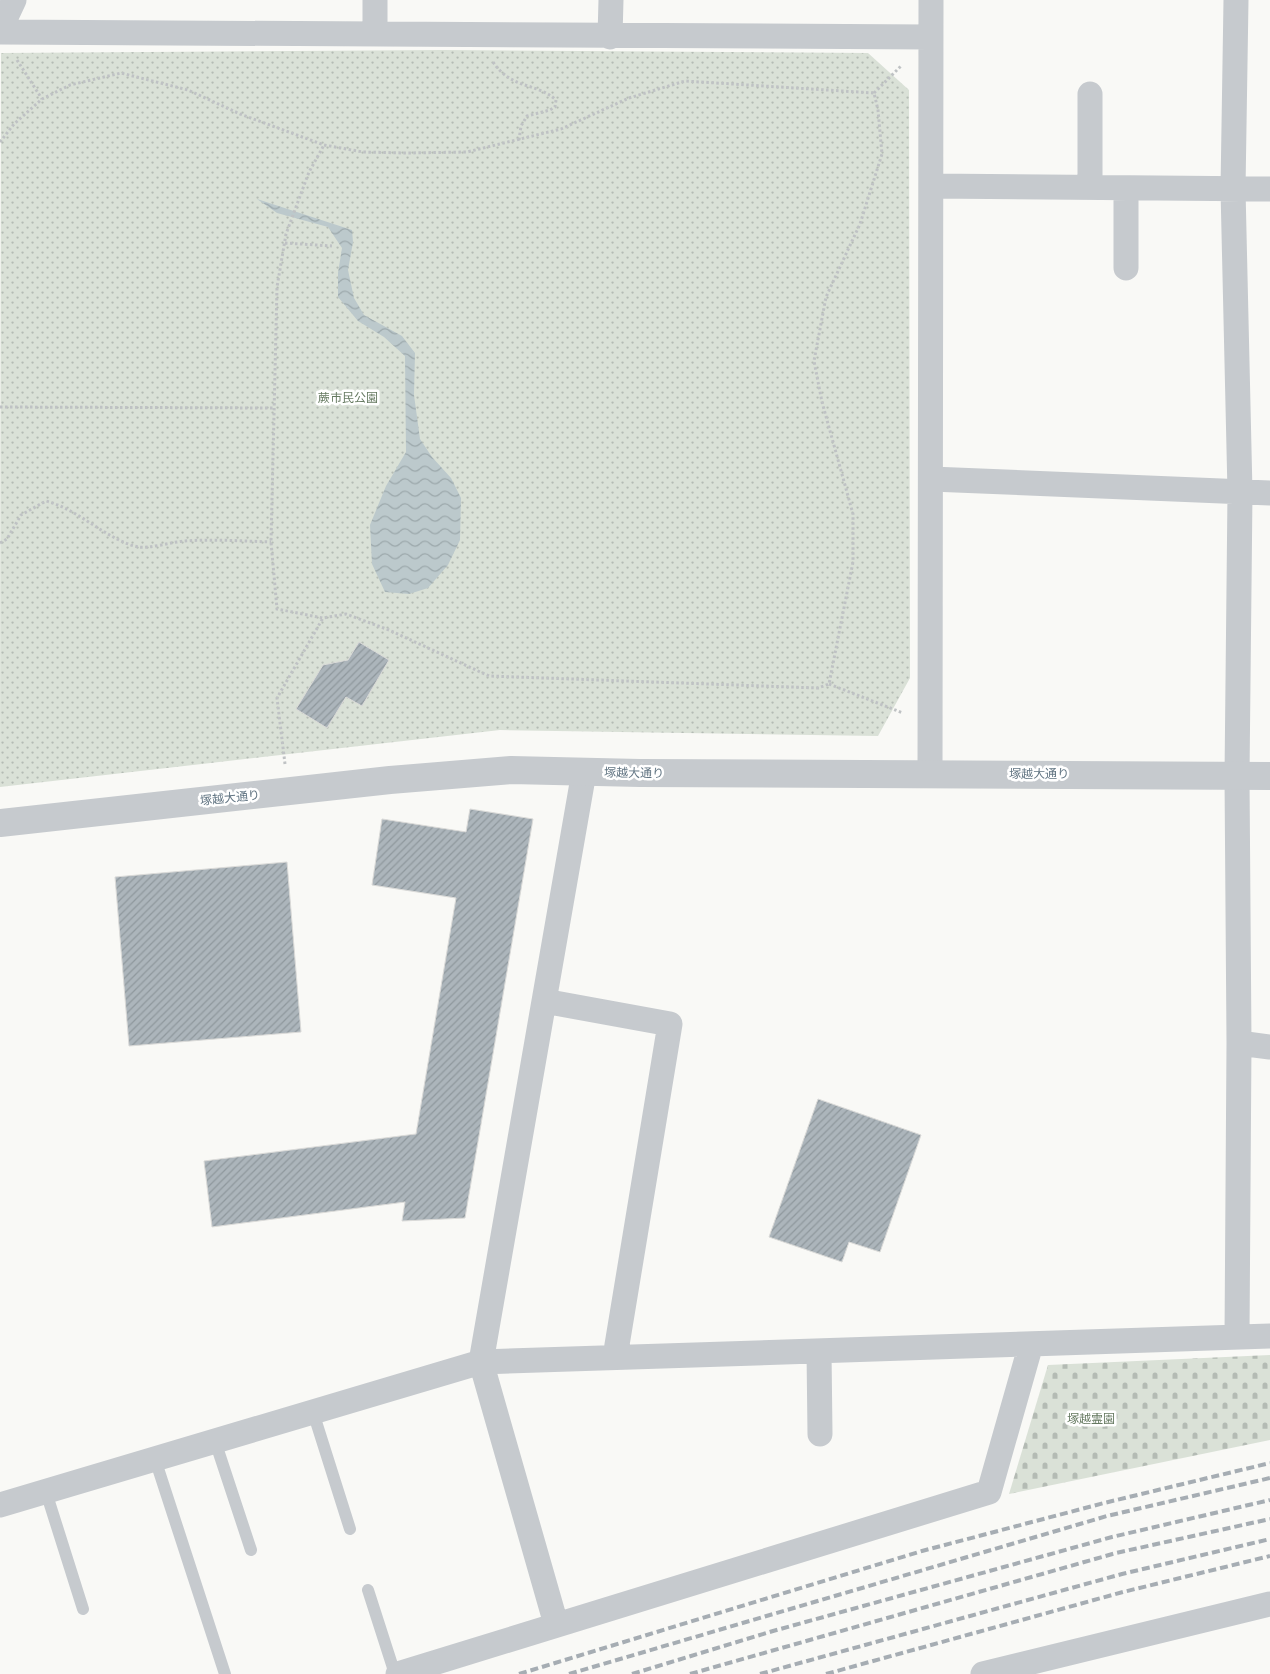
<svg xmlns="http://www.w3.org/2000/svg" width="1270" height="1674" viewBox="0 0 1270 1674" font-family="'Public Sans','Noto Sans JP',sans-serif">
<defs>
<pattern id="grass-dots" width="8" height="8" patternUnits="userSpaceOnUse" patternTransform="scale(1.25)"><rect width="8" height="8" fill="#dae1d7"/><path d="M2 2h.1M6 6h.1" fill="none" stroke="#b4bbb4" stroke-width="1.8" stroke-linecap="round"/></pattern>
<pattern id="cemetery-stones" width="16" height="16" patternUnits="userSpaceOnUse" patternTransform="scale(1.25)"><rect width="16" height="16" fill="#dae1d7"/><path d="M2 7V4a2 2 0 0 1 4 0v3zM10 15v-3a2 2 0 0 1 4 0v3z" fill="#b4bbb4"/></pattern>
<pattern id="water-waves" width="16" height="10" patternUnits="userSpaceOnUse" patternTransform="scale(1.25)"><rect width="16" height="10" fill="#bcc9cc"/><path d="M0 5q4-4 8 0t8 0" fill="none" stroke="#9ca8ab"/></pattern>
<pattern id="building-hatch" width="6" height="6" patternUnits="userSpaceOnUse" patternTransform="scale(1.25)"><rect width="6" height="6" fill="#acb5bb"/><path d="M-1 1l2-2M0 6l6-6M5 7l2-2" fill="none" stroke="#8f989d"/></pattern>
</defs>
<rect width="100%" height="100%" fill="#f9f9f6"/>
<!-- grass -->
<path fill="url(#grass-dots)" d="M 442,50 L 868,53 L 909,90 L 910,678 L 878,736 L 500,730 L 0,787 L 1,53 Z"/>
<!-- cemetery -->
<path fill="url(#cemetery-stones)" d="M 1270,1355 L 1270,1440 L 1009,1494 L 1048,1365 Z"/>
<!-- water -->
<path fill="url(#water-waves)" d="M 257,199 L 352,230 L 353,242 L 348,270 L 354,298 L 364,315 L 402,336 L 415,353 L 414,395 L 420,439 L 432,457 L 451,478 L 461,498 L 460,540 L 448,565 L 428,588 L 409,594 L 385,592 L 372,564 L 370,525 L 386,486 L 406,452 L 405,356 L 384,337 L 358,321 L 338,297 L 338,273 L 342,248 L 328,227 L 277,213 Z"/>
<!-- building -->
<path fill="url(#building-hatch)" stroke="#dadad8" d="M 359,642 L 389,660 L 362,706 L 346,697 L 327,728 L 296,709 L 323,665 L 348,660 Z
M 470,809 L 533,819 L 465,1218 L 402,1221 L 405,1202 L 212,1227 L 204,1161 L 416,1134 L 456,898 L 372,885 L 382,819 L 466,832 Z
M 287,862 L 301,1032 L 129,1046 L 115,877 Z
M 818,1099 L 921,1135 L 880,1252 L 849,1242 L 842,1262 L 769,1237 Z"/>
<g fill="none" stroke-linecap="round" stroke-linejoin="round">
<!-- path -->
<path stroke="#bfc2c4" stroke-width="3" stroke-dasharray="2.5 2.5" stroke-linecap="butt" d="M 17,60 L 42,99
M 493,62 C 512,90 536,82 556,100 L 555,107 L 550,110 L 527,116 L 521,126 L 519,140
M 874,93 L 902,65
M 0,142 L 14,124 L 42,99 L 70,85 L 121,73 L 188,90 L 240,114 L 324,145 L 363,152 L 406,153 L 467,152 L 561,129 L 629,98 L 685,81 L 874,93 L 878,110 L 882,154 L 860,224 L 826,297 L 814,361 L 822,402 L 853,514 L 853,562 L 829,684 L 818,688 L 489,676 L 389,630 L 346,614 L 323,618 L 277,609 L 271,542 L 277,287 L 286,234 L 309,172 L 324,145
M 285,243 L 332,246
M 0,407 L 274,408
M 0,543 L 7,539 L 21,515 L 46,501 C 80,510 105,539 138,547 C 148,549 172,542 184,541 C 213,539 242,541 271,542
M 829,684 L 903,713
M 285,764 L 277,698 L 323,618"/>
<!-- service -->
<path stroke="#c6cace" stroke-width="12" d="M 313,1412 L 350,1529
M 215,1441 L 251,1550
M 155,1459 L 225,1674
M 46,1492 L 83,1609
M 368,1590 L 395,1674"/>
<!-- minor -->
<path stroke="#c6cace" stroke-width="25" d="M 375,0 L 375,34
M 1236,0 L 1233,189 L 1240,492 L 1237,776 L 1239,1043 L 1237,1337
M 0,30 L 14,0
M 0,32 L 930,37
M 610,37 L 611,0
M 1090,94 L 1090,187
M 931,186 L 1270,189
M 1126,268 L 1126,188
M 931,479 L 1270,493
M 930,774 L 931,0
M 544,1001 L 670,1024 L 615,1357
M 1239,1043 L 1270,1047
M 819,1351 L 820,1434
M 0,1505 L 481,1362 L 1270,1336
M 556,1624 L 481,1362 L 584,772
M 398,1674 L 989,1492 L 1031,1344
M 983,1674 L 1270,1604"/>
<!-- tertiary -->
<path stroke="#c6cace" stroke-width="28" d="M 0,823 L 390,780 L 511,770 L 640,773 L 1270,776"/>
<!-- rail -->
<path stroke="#a6adb3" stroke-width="4" stroke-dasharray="8 4" stroke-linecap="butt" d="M 519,1674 L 922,1551 L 1104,1503 L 1270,1463
M 569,1674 L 1107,1516 L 1270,1478
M 632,1674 L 773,1631 L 1112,1537 L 1270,1500
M 690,1674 L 1116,1553 L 1270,1519
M 760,1674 L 1122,1574 L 1270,1539
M 826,1674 L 1123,1592 L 1270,1556"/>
</g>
<g text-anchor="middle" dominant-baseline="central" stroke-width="5" stroke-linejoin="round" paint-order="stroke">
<!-- park labels -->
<g font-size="12" fill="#667a61" stroke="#fff">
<text x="348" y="398">蕨市民公園</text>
<text x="1091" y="1419">塚越霊園</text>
</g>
<!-- street labels -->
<g font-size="12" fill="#627583" stroke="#fff">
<text transform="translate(634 773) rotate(1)">塚越大通り</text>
<text x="1039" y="774">塚越大通り</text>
<text transform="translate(230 798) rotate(-6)">塚越大通り</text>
</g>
</g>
</svg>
